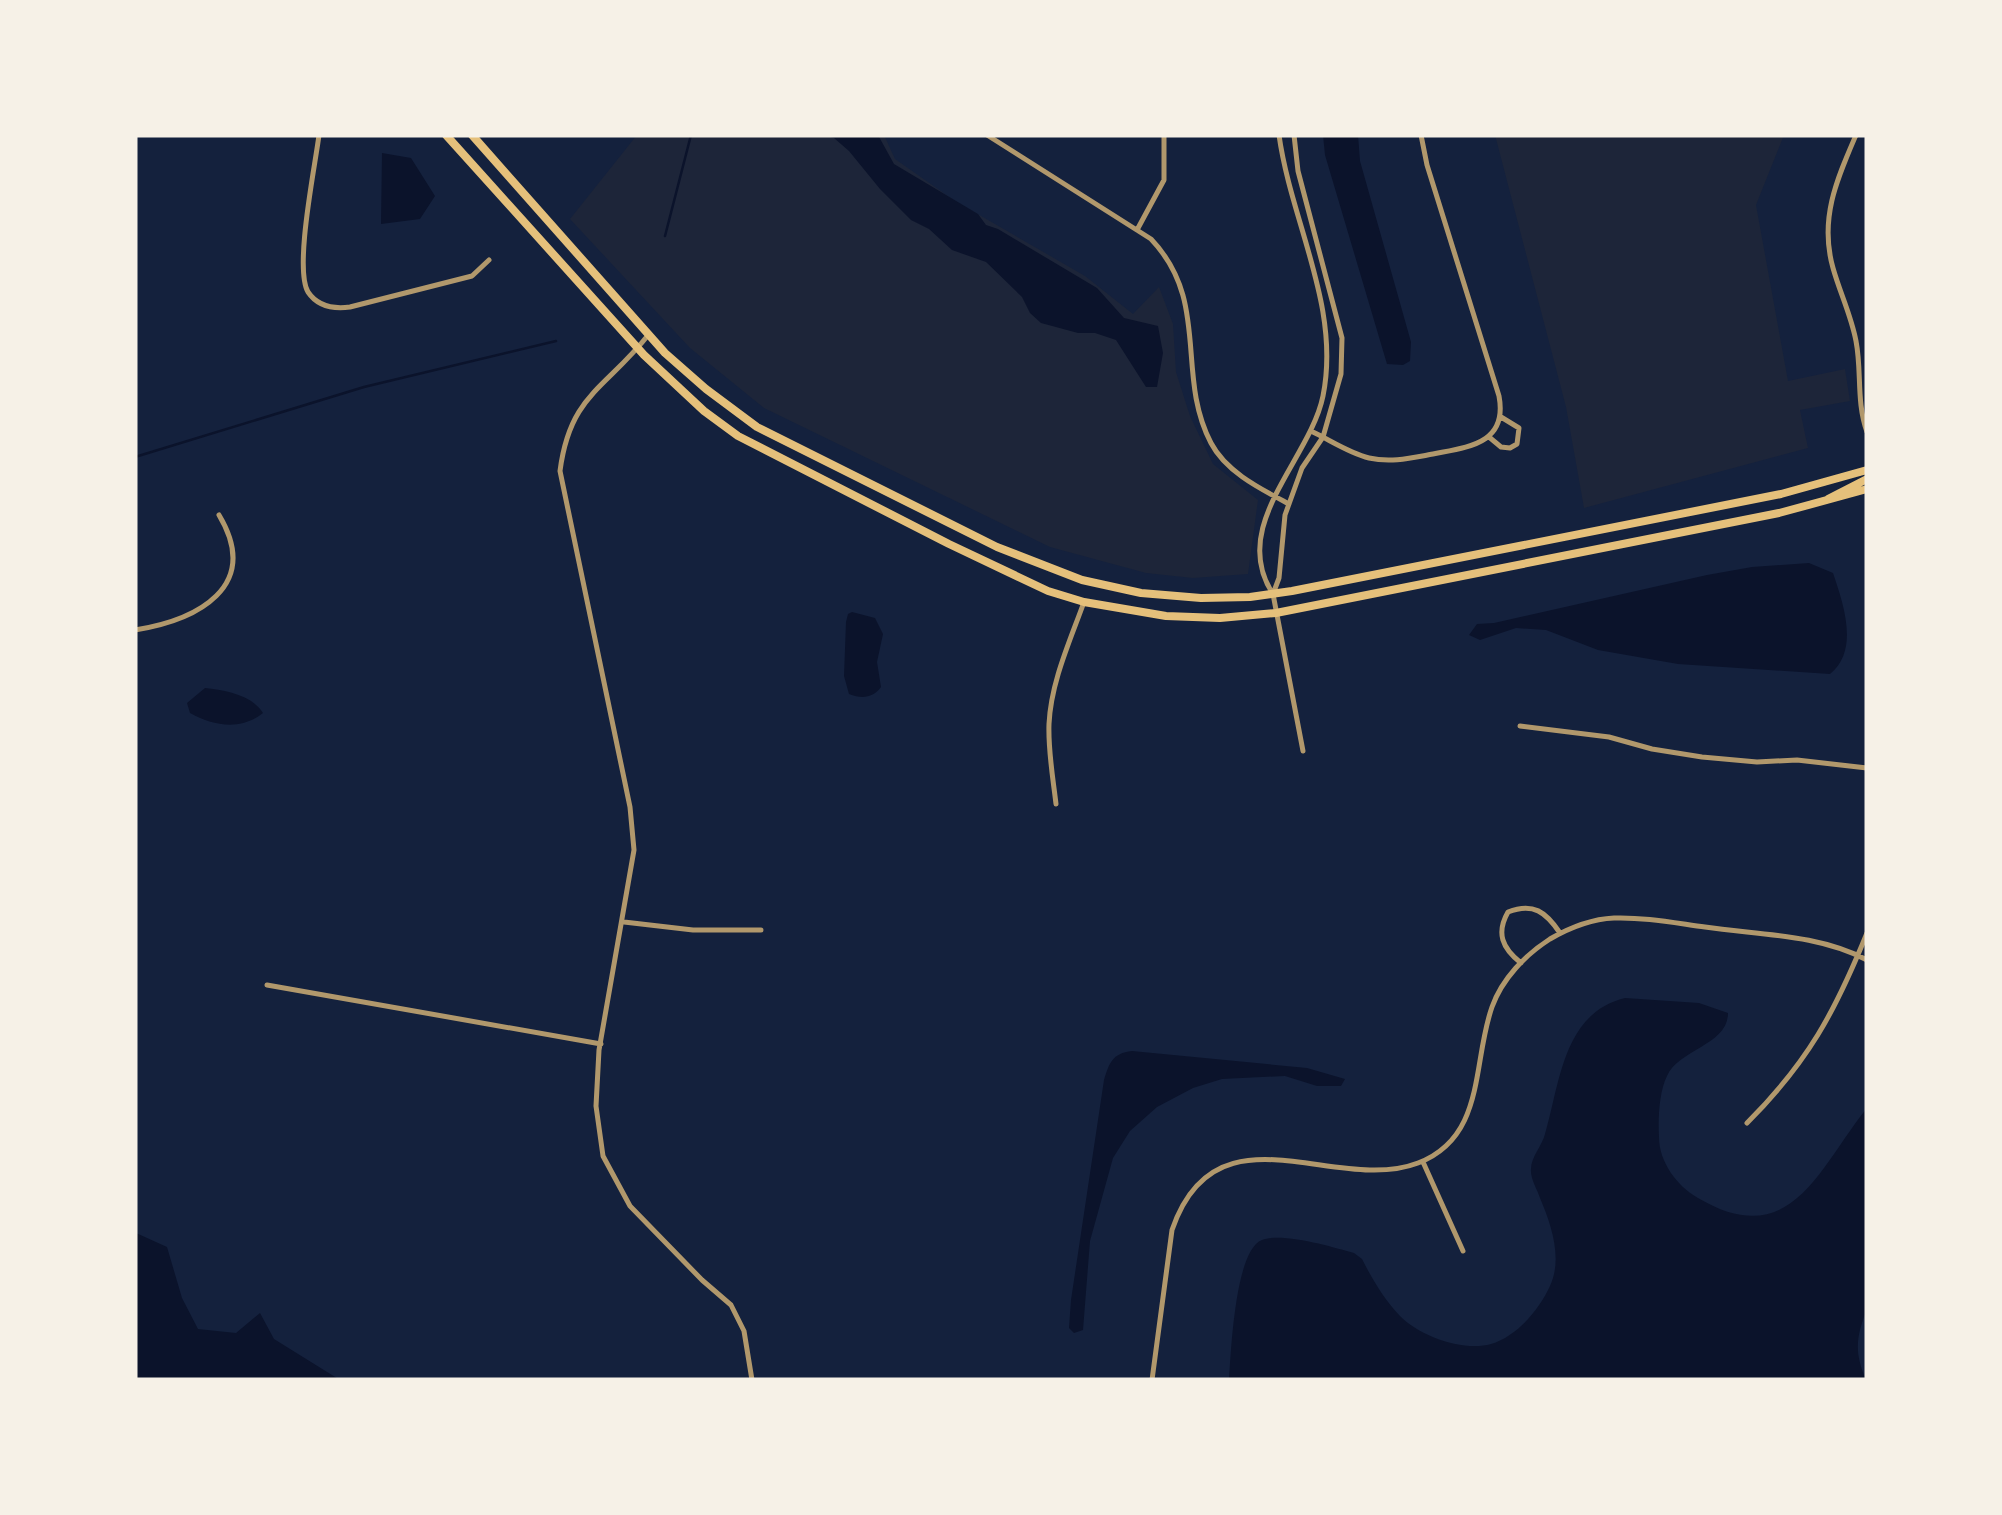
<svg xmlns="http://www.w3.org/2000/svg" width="2002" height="1515" viewBox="0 0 2002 1515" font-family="'PT Serif',serif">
<rect width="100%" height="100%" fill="#14213d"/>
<!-- green -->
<path fill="#1d2539" d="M 637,135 L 884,135 L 895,159 L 955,201 L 1085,276 L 1133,314 L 1159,287 L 1173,324 L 1176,372 L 1190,416 L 1213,464 L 1258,500 L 1248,574 L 1193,578 L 1146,573 L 1050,547 L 764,408 L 690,348 L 570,219 Z
M 1495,135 L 1784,135 L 1756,205 L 1788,381 L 1845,369 L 1850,401 L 1800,410 L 1808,448 L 1584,508 L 1566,407 Z"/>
<!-- water -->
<path fill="#0b132b" d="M 824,135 L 878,135 L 894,164 L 978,214 L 986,225 L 998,229 L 1097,288 L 1124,318 L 1158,326 L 1163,353 L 1157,387 L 1146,387 L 1116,340 L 1095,333 L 1078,333 L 1041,323 L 1030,313 L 1022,297 L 986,262 L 952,250 L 929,229 L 911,220 L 880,189 L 849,151 L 834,138 Z
M 1323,135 L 1358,135 L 1360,161 L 1411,342 L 1410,361 L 1403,365 L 1387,364 L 1325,155 Z
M 382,153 L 411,158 L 435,196 L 420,219 L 381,224 Z
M 1809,563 L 1833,573 C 1843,603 1860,650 1830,674 L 1678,664 L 1598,650 L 1546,630 L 1516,628 L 1480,640 L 1469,635 L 1477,624 L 1494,623 L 1707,575 L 1752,567 Z
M 852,612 L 875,618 L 883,634 L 877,662 L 881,687 C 873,698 862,699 849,694 L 844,676 L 846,622 L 848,614 Z
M 205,688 C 225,690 252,695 263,713 C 241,731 213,726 190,713 L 187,703 Z
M 1625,998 L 1699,1003 L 1728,1013 C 1728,1045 1679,1049 1667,1076 C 1659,1092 1658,1119 1659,1137 C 1659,1162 1677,1186 1698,1198 C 1791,1253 1818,1169 1867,1108 L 1867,1309 C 1856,1337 1854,1352 1866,1380 L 1229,1380 C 1231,1352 1235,1250 1262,1240 C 1282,1232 1333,1247 1354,1253 L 1362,1259 C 1372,1279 1384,1299 1400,1316 C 1419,1336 1464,1352 1491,1344 C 1517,1336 1539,1310 1550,1286 C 1563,1258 1551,1224 1540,1198 C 1537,1189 1530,1178 1531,1169 C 1531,1157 1542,1146 1545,1134 C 1560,1083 1563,1013 1625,998 Z
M 1132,1051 L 1307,1068 L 1345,1079 L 1341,1086 L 1317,1086 L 1285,1076 L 1222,1079 L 1193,1088 L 1157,1107 L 1130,1131 L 1113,1158 L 1090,1241 L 1083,1330 L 1074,1333 L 1069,1328 L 1071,1300 L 1104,1080 C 1109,1064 1112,1053 1132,1051 Z
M 136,1233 L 167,1247 L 182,1298 L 198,1329 L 236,1333 L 260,1313 L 274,1339 L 340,1380 L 135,1380 Z"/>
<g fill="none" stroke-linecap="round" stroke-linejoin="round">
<!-- stream -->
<path stroke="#0b132b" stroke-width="2.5" d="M 665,236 L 691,135
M 135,457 L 364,387 L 556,341"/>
<!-- minor -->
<path stroke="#b1986c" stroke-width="5" d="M 319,135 C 315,167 294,268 308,292 C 318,307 335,309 350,307 L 472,276 L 489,260
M 987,135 L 1151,239 C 1211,302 1175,374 1211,443 C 1226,472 1261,489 1289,504
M 1279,135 C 1291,222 1341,307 1323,396 C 1310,460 1228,526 1273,594 L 1303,751
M 1856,135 C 1837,179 1819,219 1833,268 C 1840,293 1851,315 1856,341 C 1862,372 1856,401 1867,432
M 1137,230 L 1164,180 L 1164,135
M 649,334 C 606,389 570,394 560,471 L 630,807 L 634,850 L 599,1050 L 596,1106 L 603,1156 L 630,1206 L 702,1280 L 731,1305 L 744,1331 L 752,1380
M 1311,431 C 1330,440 1349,453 1369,458 C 1391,463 1411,458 1433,454 C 1468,447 1508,444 1499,396 L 1427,165 L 1421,135
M 1489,437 L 1501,447 L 1510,448 L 1517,444 L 1519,428 L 1501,417
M 1273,594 L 1279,578 L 1285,515 L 1302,468 L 1323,437 L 1341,374 L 1342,338 L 1298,171 L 1294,135
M 135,630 C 197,620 262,587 219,515
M 1520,726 L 1609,737 L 1652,749 L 1702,757 L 1757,762 L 1797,760 L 1867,768
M 1056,804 C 1053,778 1048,751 1049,724 C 1051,682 1070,641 1084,602
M 624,922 L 693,930 L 761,930
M 1521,963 C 1502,948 1496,933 1508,912 C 1533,902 1546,912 1560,933
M 267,985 L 601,1044
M 1747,1123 C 1808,1062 1835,1012 1867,933
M 1423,1162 L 1463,1251
M 1152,1380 L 1172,1230 C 1216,1101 1335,1195 1418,1163 C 1486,1137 1472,1063 1492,1007 C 1502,979 1525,955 1550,939 C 1569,928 1592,919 1614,918 C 1644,917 1675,923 1705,927 C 1759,935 1818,934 1867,960"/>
<!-- secondary -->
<path stroke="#e5c07b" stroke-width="8" d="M 446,135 L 644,355 L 704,411 L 738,436 L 949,544 L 1048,591 L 1084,602 L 1166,616 L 1220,618 L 1276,613 L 1779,513 L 1867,489
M 472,135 L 665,353 L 706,389 L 757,427 L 997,547 L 1082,580 L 1141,593 L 1201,598 L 1250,597 L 1292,591 L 1781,494 L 1867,470
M 1828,499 L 1867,479"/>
</g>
<!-- border -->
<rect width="2002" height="1515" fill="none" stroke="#f6f1e7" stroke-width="275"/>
</svg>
